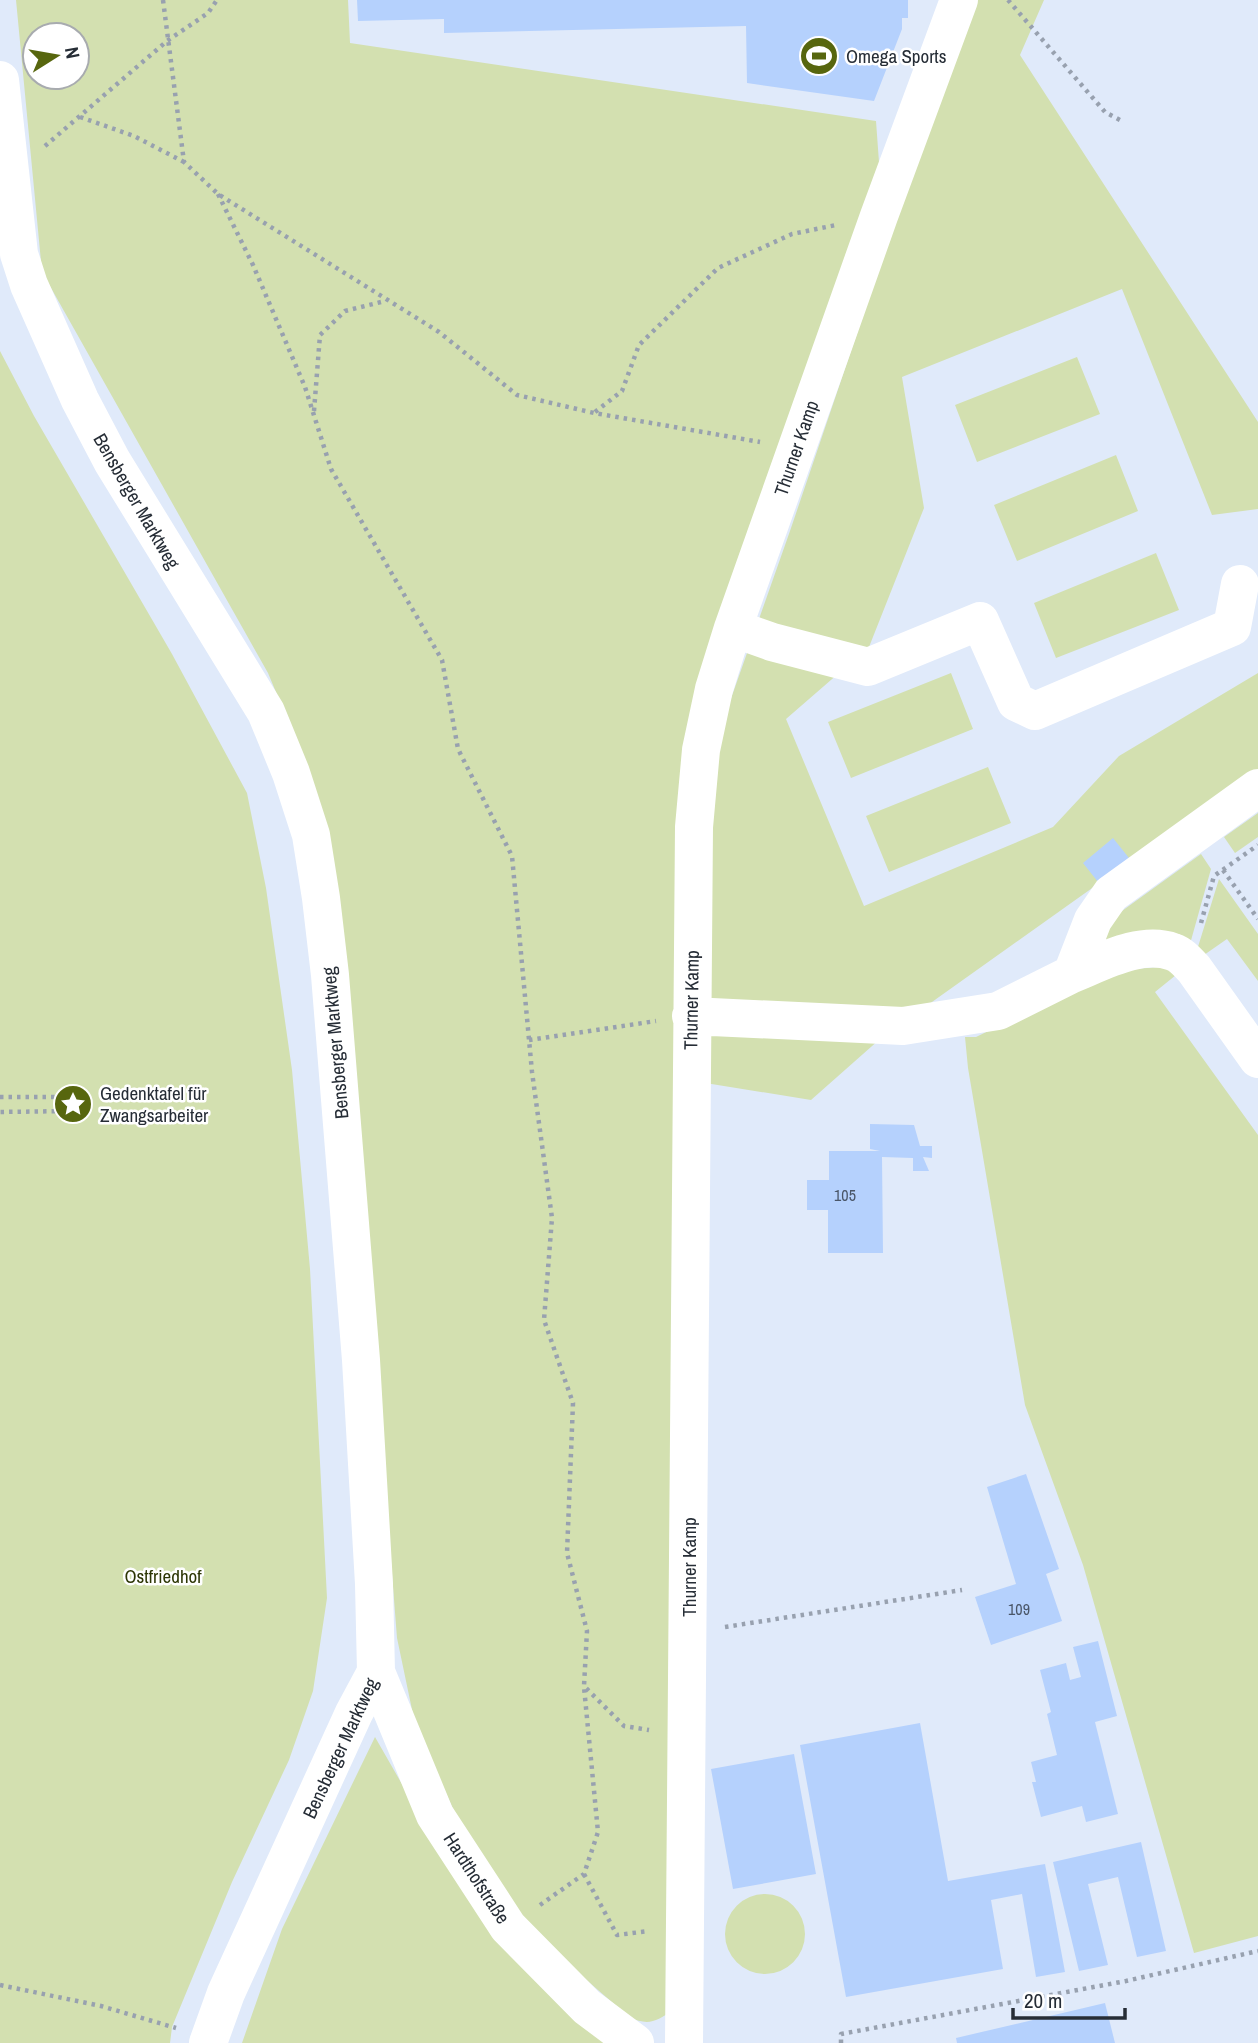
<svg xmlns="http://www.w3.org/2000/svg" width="1258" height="2043" viewBox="0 0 1258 2043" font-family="'Archivo Narrow',sans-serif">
<rect width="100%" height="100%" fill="#e0eafa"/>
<!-- green -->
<path fill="#d3e0b0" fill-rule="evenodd" d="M 16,0 L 348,0 L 350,43 L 876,121 L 880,176 L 698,702 L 673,2010 C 656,2022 648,2026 629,2017 L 537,1937 L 466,1838 L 415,1724 L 397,1638 L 345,970 L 303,757 L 268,673 L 42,272 ZM 35,35 L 77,35 L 77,77 L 35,77 Z
M 970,0 L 1044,0 L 1020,55 L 1258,422 L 1258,509 L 1212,515 L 1122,289 L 902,377 L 924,508 L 869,647 L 786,719 L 864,906 L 1053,827 L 1119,756 L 1258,673 L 1258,770 L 880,1039 L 811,1100 L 693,1081 L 709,761 L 790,531 Z
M 0,351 L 34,416 L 172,654 L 247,793 L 266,888 L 292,1070 L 310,1269 L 327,1598 L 313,1691 L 289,1760 L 232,1882 L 172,2027 L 170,2043 L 0,2043 Z
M 1077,357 L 1100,414 L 977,462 L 955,405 Z
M 1116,455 L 1138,511 L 1017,561 L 994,505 Z
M 1156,553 L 1179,610 L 1056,658 L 1034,603 Z
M 951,673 L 973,729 L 851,778 L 828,722 Z
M 988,767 L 1011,823 L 889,872 L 866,816 Z
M 1258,813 L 1258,837 L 1235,853 L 1224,837 Z
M 1201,854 L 1211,869 L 1190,944 L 1107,941 L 1104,938 L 1108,921 Z
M 1219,879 L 1258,934 L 1258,981 L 1227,939 L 1204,955 L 1197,950 Z
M 1159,967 L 1170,969 L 1176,975 L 1155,992 L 1258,1135 L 1258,1936 L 1194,1953 L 1083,1565 L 1025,1405 L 968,1068 L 965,1037 L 976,1037 L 1111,971 Z
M 375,1737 L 442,1854 L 606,2043 L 242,2043 L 282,1929 Z
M725 1934a40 40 0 1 1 80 0a40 40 0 1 1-80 0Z"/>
<!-- building -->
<path fill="#b5d1fd" d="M 357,0 L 908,0 L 908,18 L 902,18 L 902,29 L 874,101 L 747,83 L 746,26 L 444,33 L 444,19 L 358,21 Z
M 1113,838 L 1133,863 L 1102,887 L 1083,863 Z
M 870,1124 L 914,1125 L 920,1146 L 932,1146 L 932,1158 L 923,1157 L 929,1171 L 913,1171 L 913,1158 L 882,1157 L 883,1253 L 828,1253 L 828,1210 L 807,1210 L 807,1180 L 829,1180 L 829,1151 L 880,1151 L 870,1149 Z
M 1026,1474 L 1059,1569 L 1046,1574 L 1062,1621 L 991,1645 L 975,1597 L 1016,1584 L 987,1487 Z
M 1098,1641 L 1117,1716 L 1095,1722 L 1118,1814 L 1086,1822 L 1082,1806 L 1041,1817 L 1032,1782 L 1036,1782 L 1031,1762 L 1057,1755 L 1047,1714 L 1051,1712 L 1040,1670 L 1066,1663 L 1070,1680 L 1081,1677 L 1073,1647 Z
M 920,1723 L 948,1881 L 1045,1864 L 1065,1972 L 1036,1977 L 1022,1894 L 991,1900 L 1003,1969 L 846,1997 L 800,1745 Z
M 794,1754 L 816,1874 L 733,1889 L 711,1769 Z
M 1141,1842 L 1166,1951 L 1137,1957 L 1118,1877 L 1088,1884 L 1108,1965 L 1079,1971 L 1053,1862 Z
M 1105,2003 L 1115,2043 L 957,2043 L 956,2038 Z"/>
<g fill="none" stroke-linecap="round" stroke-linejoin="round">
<!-- path -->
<path stroke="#98a1af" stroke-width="4.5" stroke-dasharray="3.5 5" stroke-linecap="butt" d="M 163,0 L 184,162 L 218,194 L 439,332 L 517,395 L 594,413 L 760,442
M 1008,0 L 1105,112 L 1120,120
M 80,117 L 134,136 L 184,162
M 45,146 L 167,41 L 208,13 L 217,0
M 218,194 L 253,265 L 305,387 L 331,469 L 442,660 L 458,749 L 512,856 L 532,1072 L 552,1218 L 544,1320 L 573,1403 L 567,1553 L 587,1631 L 584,1686 L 624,1726 L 649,1730
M 314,411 L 320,335 L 345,311 L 385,301
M 595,412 L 622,391 L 639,345 L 718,268 L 792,234 L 836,225
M 1223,870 L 1258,919
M 1201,923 L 1214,876 L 1258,845
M 529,1040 L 656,1021
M 0,1097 L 71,1097 L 72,1111 L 0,1112
M 725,1627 L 962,1590
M 584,1874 L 617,1935 L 649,1931
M 540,1905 L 584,1874 L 598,1832 L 584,1687
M 0,1985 L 101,2006 L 176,2028
M 841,2043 L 841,2034 L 1126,1981 L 1258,1951"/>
<!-- minor -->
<path stroke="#fff" stroke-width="38" d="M 0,80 L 19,254 L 29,285 L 80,400 L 112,461 L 266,712 L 291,773 L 311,835 L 321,898 L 330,975 L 361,1360 L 374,1584 L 376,1672 L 354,1713 L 226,1993 L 208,2043
M 733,628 L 772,642 L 868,667 L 980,621 L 1016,702 L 1035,711 L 1232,627 L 1240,584
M 1072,974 C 1102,962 1141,940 1173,952 C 1182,955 1188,963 1194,969 L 1258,1059
M 691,1016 L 903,1026 L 998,1011 L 1072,974 L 1093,920 L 1111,894 L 1258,788
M 376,1672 L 435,1815 L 508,1927 L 587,2007 L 635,2043
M 684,2043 L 694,827 L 701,750 L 714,689 L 733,628 L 879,216 L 959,0"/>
</g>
<!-- icons -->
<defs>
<symbol id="stadium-disc" viewBox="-11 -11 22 22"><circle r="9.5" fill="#57660e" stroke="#fff"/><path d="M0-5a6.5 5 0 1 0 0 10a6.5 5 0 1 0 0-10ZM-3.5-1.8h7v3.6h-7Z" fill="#fff"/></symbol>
<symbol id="sight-disc" viewBox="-11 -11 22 22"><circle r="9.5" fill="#57660e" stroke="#fff"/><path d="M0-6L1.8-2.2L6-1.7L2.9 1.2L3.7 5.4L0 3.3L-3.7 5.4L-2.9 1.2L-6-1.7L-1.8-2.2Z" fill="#fff"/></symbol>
</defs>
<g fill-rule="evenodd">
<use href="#stadium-disc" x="797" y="34" width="44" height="44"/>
<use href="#sight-disc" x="51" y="1082" width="44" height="44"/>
</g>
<g text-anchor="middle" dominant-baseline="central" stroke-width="5" stroke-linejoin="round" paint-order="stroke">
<!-- number labels -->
<g font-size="16" fill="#4a5668">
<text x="845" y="1195">105</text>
<text x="1019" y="1609">109</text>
</g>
<!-- poi labels -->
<g font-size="19" fill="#262d36" stroke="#fff" text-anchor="start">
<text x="846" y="56">Omega Sports</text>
<text x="100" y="1093">Gedenktafel für<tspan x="100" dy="22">Zwangsarbeiter</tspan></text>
</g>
<!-- street labels -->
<g font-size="19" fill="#262d36" stroke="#fff">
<text transform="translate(796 448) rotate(-71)">Thurner Kamp</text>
<text transform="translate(137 501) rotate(60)">Bensberger Marktweg</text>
<text transform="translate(691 1000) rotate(-89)">Thurner Kamp</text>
<text transform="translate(335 1043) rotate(-95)">Bensberger Marktweg</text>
<text transform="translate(689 1567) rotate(-90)">Thurner Kamp</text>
<text transform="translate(340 1748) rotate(-65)">Bensberger Marktweg</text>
<text transform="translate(477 1878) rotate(57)">Hardthofstraße</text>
</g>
<!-- park labels -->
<g font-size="19" fill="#2d3605" stroke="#fff">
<text x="163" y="1576">Ostfriedhof</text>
</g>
</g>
<!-- north arrow -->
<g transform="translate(56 56) rotate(79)"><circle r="33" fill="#ffffff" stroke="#a8abaf" stroke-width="2"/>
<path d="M0-5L12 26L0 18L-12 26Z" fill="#57660e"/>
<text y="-10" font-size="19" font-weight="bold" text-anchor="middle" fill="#262d36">N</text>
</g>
<!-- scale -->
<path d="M1013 2008v10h112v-10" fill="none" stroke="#262d36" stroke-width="3.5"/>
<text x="1024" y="2008" font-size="21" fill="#262d36" stroke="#ffffff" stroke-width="5" paint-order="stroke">20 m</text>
</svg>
